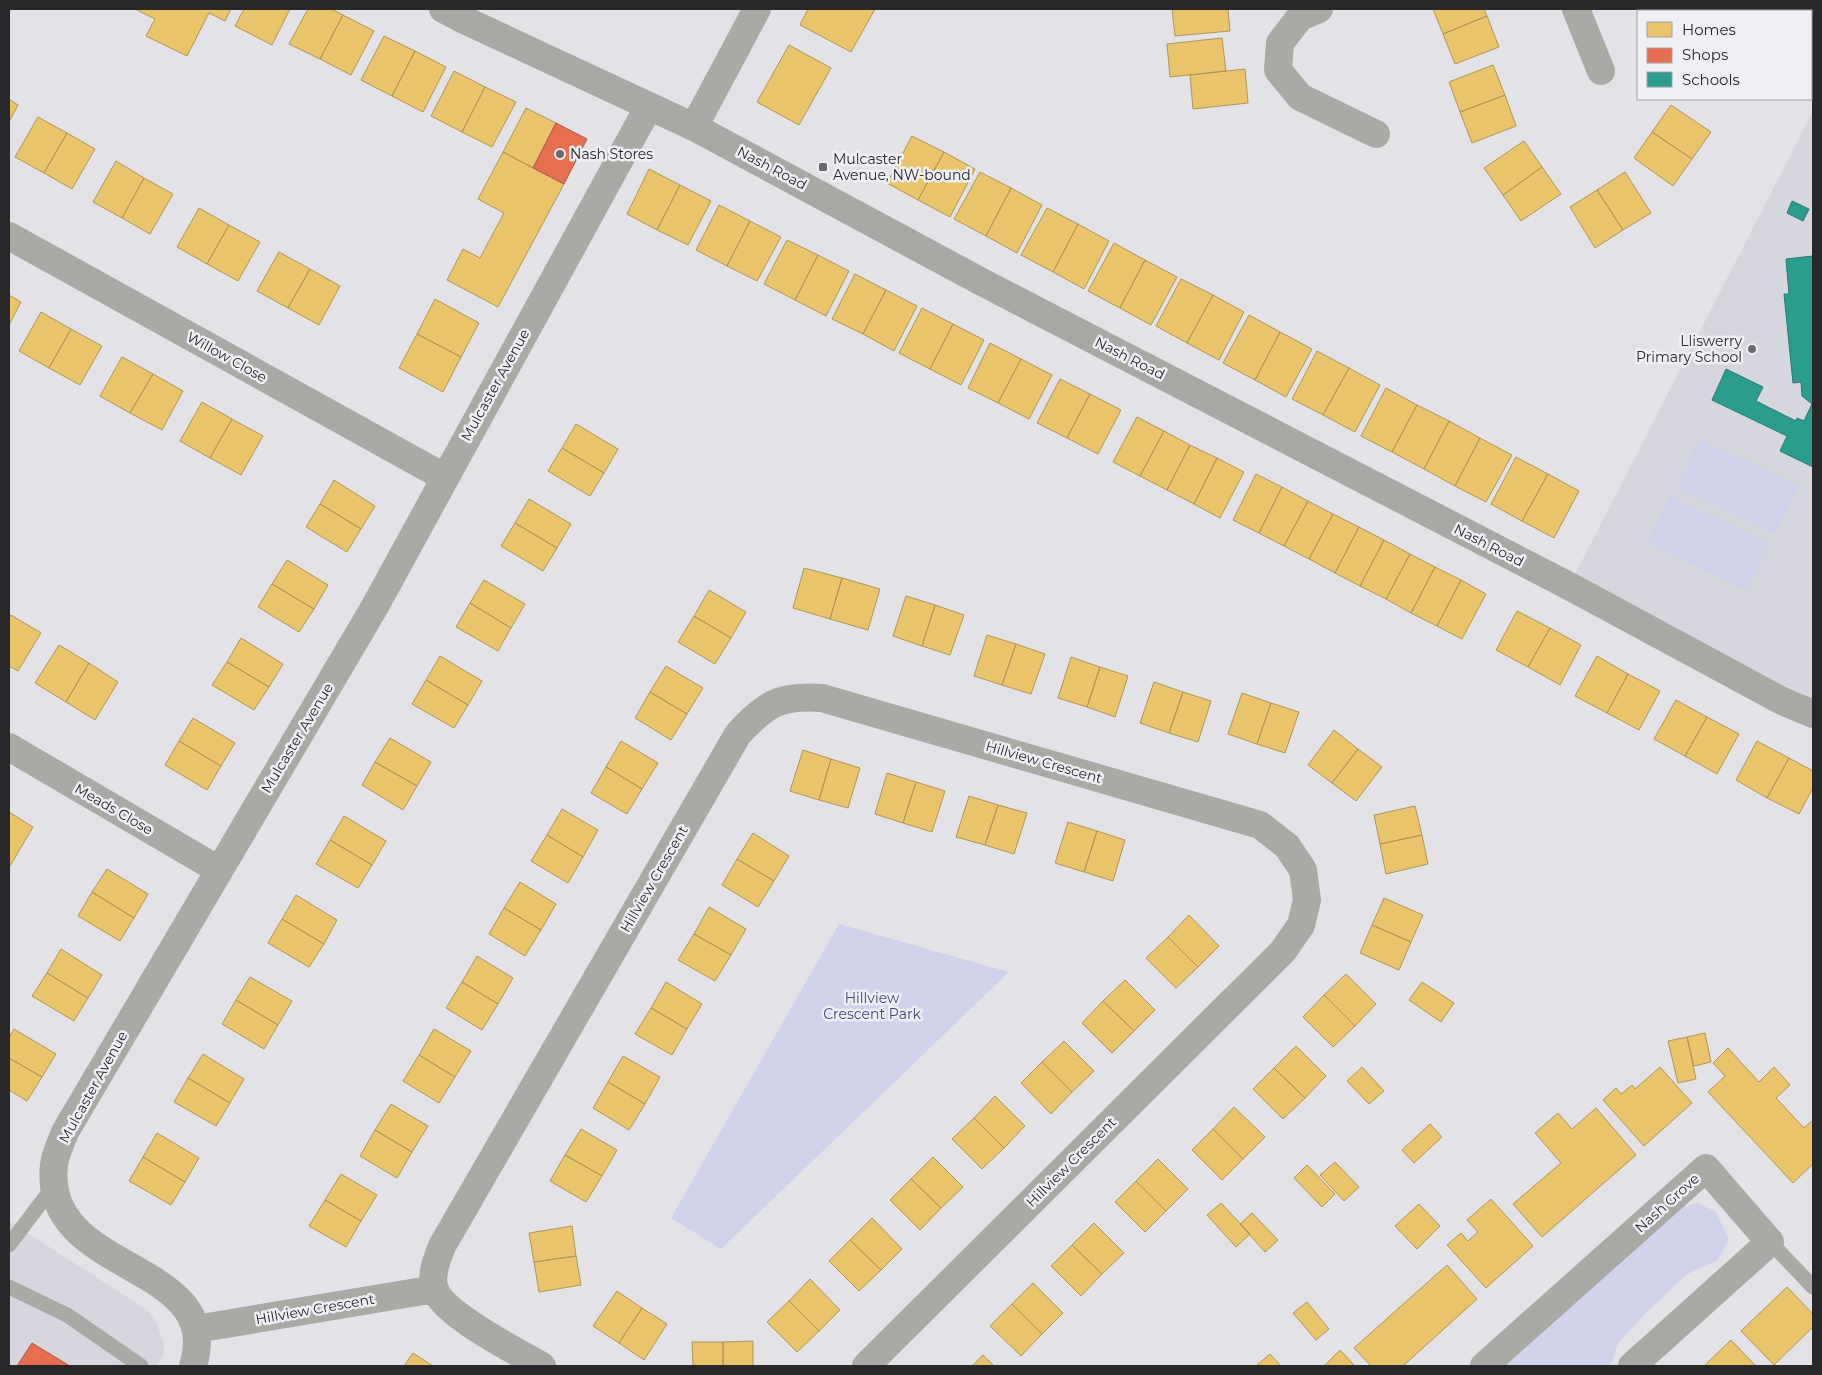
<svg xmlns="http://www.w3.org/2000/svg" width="1822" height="1375" viewBox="0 0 1822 1375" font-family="Montserrat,sans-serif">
<rect width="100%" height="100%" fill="#e3e3e7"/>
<!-- built -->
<path fill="#d5d6de" d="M 1813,111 L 1813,714 L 1569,586 Z
M 9,1221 L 147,1310 L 156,1321 L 164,1344 L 163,1356 L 157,1366 L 9,1366 Z"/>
<!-- green -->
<path fill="#d1d2eb" d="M 1700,439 L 1798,486 L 1775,533 L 1677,487 Z
M 1670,496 L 1768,543 L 1746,590 L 1648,543 Z
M 839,924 L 1009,972 L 721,1249 L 671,1218 Z
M 1698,1203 L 1716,1212 L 1729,1240 L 1717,1261 L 1687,1274 L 1646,1313 L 1618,1343 L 1612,1362 L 1608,1366 L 1501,1366 L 1679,1208 Z"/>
<!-- homes -->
<path fill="#e9c46a" stroke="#af9557" d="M 135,9 L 231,9 L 225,21 L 209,13 L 187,56 L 146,36 L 155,19 Z
M 244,9 L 290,9 L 272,45 L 235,26 Z
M 308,9 L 331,9 L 343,15 L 320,59 L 289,44 Z
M 808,9 L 875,9 L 851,52 L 800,25 Z
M 1172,9 L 1228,9 L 1230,31 L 1175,36 Z
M 1433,9 L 1484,9 L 1487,16 L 1443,34 Z
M 1646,9 L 1699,9 L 1700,11 L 1647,11 Z
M 343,15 L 374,31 L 351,75 L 320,59 Z
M 1487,16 L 1499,47 L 1455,64 L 1443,34 Z
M 384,36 L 415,51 L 392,96 L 361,80 Z
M 1222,38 L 1226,71 L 1170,77 L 1167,44 Z
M 789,45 L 831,68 L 799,125 L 757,102 Z
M 415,51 L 446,67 L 423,112 L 392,96 Z
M 1493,65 L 1505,95 L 1460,112 L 1449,82 Z
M 1245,69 L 1248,103 L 1193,109 L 1190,75 Z
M 454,71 L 485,87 L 462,132 L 431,116 Z
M 485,87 L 516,102 L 492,147 L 462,132 Z
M 1505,95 L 1516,126 L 1472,143 L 1460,112 Z
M 9,99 L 18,105 L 9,122 Z
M 1671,105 L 1711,132 L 1692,159 L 1652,132 Z
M 526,108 L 556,123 L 533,168 L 503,152 Z
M 38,117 L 67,133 L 44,173 L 15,157 Z
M 1652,132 L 1692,159 L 1673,186 L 1634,158 Z
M 67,133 L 95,149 L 72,189 L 44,173 Z
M 912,136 L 944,152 L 918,200 L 887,183 Z
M 1524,141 L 1542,167 L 1503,195 L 1484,168 Z
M 503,152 L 564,184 L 498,307 L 447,280 L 463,249 L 480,258 L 504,213 L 478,199 Z
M 944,152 L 975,169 L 950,217 L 918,200 Z
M 116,161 L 144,178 L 122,218 L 93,202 Z
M 1542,167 L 1561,194 L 1521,221 L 1503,195 Z
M 649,169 L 680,185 L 657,230 L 627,214 Z
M 980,172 L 1011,188 L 986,236 L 954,219 Z
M 1625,172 L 1651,213 L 1623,230 L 1597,190 Z
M 144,178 L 173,194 L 150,234 L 122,218 Z
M 680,185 L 711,201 L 688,245 L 657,230 Z
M 1011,188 L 1042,205 L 1017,253 L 986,236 Z
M 1597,190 L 1623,230 L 1595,248 L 1570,207 Z
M 719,205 L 750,221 L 727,266 L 696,250 Z
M 199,208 L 229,225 L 207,264 L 177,247 Z
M 1047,208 L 1078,224 L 1053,272 L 1021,255 Z
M 750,221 L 781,237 L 757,281 L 727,266 Z
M 1078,224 L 1109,241 L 1084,289 L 1053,272 Z
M 229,225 L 260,242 L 238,281 L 207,264 Z
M 787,240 L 818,255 L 795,300 L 764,284 Z
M 1114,243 L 1145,260 L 1120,308 L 1088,291 Z
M 279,252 L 310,269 L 288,308 L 257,291 Z
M 818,255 L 849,271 L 826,316 L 795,300 Z
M 1145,260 L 1177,277 L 1151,325 L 1120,308 Z
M 310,269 L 340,286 L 319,325 L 288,308 Z
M 855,274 L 886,290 L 863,334 L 832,319 Z
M 1181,279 L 1213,295 L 1187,343 L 1156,326 Z
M 886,290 L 917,306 L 894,351 L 863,334 Z
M 9,295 L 21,302 L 9,325 Z
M 1213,295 L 1244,312 L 1219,360 L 1187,343 Z
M 435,299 L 479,323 L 461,357 L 417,334 Z
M 922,308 L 953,324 L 930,369 L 899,353 Z
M 41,312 L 71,329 L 49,368 L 19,351 Z
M 1249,315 L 1280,332 L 1255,380 L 1223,363 Z
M 953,324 L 984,340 L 961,385 L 930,369 Z
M 71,329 L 102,346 L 80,385 L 49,368 Z
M 1280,332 L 1312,349 L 1286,397 L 1255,380 Z
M 417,334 L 461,357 L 443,392 L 399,368 Z
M 990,343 L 1021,359 L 998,403 L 968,388 Z
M 1317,351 L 1349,368 L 1323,415 L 1292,399 Z
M 122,357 L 153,374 L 130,413 L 100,396 Z
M 1021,359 L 1052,375 L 1029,419 L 998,403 Z
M 1349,368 L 1380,385 L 1355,432 L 1323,415 Z
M 153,374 L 183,391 L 162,430 L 130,413 Z
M 1060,379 L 1090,394 L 1067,438 L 1037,423 Z
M 1386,388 L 1417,405 L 1392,452 L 1361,436 Z
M 1090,394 L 1121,410 L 1098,454 L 1067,438 Z
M 202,402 L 232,419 L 210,458 L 180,441 Z
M 1417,405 L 1449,421 L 1424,469 L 1392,452 Z
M 1137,417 L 1164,431 L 1140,476 L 1113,462 Z
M 232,419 L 263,436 L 241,475 L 210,458 Z
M 1449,421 L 1480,438 L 1455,486 L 1424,469 Z
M 576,424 L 618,449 L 604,473 L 562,448 Z
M 1164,431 L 1190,445 L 1167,490 L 1140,476 Z
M 1480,438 L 1512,455 L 1486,502 L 1455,486 Z
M 1190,445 L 1217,458 L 1194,504 L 1167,490 Z
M 562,448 L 604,473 L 590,496 L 548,471 Z
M 1516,457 L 1548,474 L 1522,521 L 1491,504 Z
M 1217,458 L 1244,472 L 1220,518 L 1194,504 Z
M 1256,474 L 1282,487 L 1259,533 L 1233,520 Z
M 1548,474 L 1579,491 L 1554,538 L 1522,521 Z
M 334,480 L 375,506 L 361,529 L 320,504 Z
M 1282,487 L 1308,501 L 1284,546 L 1259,533 Z
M 529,499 L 571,524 L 557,548 L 515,523 Z
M 1308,501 L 1333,514 L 1309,559 L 1284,546 Z
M 320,504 L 361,529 L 347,552 L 306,527 Z
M 1333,514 L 1359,527 L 1335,573 L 1309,559 Z
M 515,523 L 557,548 L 543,571 L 501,546 Z
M 1359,527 L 1384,540 L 1360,586 L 1335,573 Z
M 1384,540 L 1410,554 L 1386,599 L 1360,586 Z
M 1410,554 L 1435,567 L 1411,613 L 1386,599 Z
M 287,560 L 328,585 L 314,609 L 272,584 Z
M 1435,567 L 1461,580 L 1437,626 L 1411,613 Z
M 804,568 L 842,578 L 830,619 L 793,608 Z
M 842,578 L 880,589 L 868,630 L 830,619 Z
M 484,580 L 525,604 L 511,628 L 470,603 Z
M 1461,580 L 1486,594 L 1462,639 L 1437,626 Z
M 272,584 L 314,609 L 299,632 L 258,607 Z
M 709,590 L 746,612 L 731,638 L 694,616 Z
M 906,596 L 935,605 L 922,646 L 893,636 Z
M 470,603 L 511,628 L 498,651 L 456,627 Z
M 935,605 L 964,615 L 950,655 L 922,646 Z
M 1517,611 L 1550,628 L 1528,667 L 1496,650 Z
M 11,615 L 41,633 L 18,671 L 9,666 L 9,618 Z
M 694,616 L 731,638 L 715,664 L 678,642 Z
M 1550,628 L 1581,645 L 1560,685 L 1528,667 Z
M 987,635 L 1016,644 L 1002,685 L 974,676 Z
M 241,638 L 283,664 L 269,687 L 227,662 Z
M 1016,644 L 1045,654 L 1031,694 L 1002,685 Z
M 59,645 L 89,663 L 66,702 L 35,683 Z
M 440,656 L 482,681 L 468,705 L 426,680 Z
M 1597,656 L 1628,674 L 1607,713 L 1575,696 Z
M 1071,657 L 1100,667 L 1087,707 L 1058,698 Z
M 227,662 L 269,687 L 254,710 L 212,685 Z
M 89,663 L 118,682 L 95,720 L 66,702 Z
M 666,666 L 703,688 L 687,714 L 650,692 Z
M 1100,667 L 1128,676 L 1115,717 L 1087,707 Z
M 1628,674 L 1660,691 L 1639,730 L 1607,713 Z
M 426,680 L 468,705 L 454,728 L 412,704 Z
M 1154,682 L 1183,692 L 1169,733 L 1140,723 Z
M 650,692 L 687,714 L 671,740 L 635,718 Z
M 1183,692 L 1211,701 L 1198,742 L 1169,733 Z
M 1242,693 L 1271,703 L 1257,744 L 1228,734 Z
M 1676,700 L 1707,717 L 1685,756 L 1654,739 Z
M 1271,703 L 1299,712 L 1285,753 L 1257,744 Z
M 1707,717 L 1739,734 L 1717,774 L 1685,756 Z
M 193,718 L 235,743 L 221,766 L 179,741 Z
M 1334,730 L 1358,749 L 1332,783 L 1308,765 Z
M 390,738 L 431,762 L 417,786 L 375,762 Z
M 179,741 L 221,766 L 207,790 L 165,765 Z
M 621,741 L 658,763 L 642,789 L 606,767 Z
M 1757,741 L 1789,758 L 1767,798 L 1736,780 Z
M 1358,749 L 1382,767 L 1356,801 L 1332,783 Z
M 803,750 L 831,759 L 819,800 L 790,791 Z
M 1789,758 L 1813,771 L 1813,788 L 1799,814 L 1767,798 Z
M 831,759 L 860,768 L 848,808 L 819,800 Z
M 375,762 L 417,786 L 403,810 L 362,785 Z
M 606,767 L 642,789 L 627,814 L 591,793 Z
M 887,773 L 916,782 L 903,823 L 875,814 Z
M 916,782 L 945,791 L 932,832 L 903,823 Z
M 969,796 L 998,805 L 985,845 L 956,837 Z
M 998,805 L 1027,813 L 1014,854 L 985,845 Z
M 1415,806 L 1422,835 L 1380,844 L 1374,815 Z
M 562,809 L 598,830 L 583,857 L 547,835 Z
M 9,812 L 33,827 L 10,866 L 9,865 Z
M 344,816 L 386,841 L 372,865 L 330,840 Z
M 1068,822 L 1097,831 L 1084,872 L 1055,863 Z
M 1097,831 L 1125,840 L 1113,881 L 1084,872 Z
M 753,833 L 789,856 L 774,881 L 737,859 Z
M 547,835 L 583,857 L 568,883 L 531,861 Z
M 1422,835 L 1428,864 L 1386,874 L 1380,844 Z
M 330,840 L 372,865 L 358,888 L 316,864 Z
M 737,859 L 774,881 L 758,907 L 722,885 Z
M 107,869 L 148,894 L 134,918 L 92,892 Z
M 520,882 L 556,904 L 541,930 L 504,908 Z
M 92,892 L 134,918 L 120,941 L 78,916 Z
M 296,895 L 337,920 L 324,944 L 282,919 Z
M 1384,898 L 1423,915 L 1411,942 L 1372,925 Z
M 709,907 L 746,929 L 731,955 L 694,934 Z
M 504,908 L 541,930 L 525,956 L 489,934 Z
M 1189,915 L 1219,946 L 1198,967 L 1168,937 Z
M 282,919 L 324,944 L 309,967 L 268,943 Z
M 1372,925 L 1411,942 L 1399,970 L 1360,953 Z
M 694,934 L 731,955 L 715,981 L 678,960 Z
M 1168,937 L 1198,967 L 1176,988 L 1146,958 Z
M 61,949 L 102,975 L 88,998 L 47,973 Z
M 477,956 L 513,978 L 498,1004 L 462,982 Z
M 47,973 L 88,998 L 74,1021 L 32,996 Z
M 1346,974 L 1376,1004 L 1355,1026 L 1324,995 Z
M 250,977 L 292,1001 L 278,1025 L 236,1000 Z
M 1125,980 L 1155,1010 L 1134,1031 L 1103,1001 Z
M 462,982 L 498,1004 L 482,1030 L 446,1008 Z
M 666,982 L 702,1004 L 687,1029 L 651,1008 Z
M 1422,982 L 1454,1003 L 1441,1022 L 1409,1000 Z
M 1324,995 L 1355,1026 L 1333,1047 L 1303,1017 Z
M 236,1000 L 278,1025 L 264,1049 L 222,1024 Z
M 1103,1001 L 1134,1031 L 1112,1053 L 1082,1023 Z
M 651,1008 L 687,1029 L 672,1055 L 635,1034 Z
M 14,1029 L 56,1054 L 42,1077 L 9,1058 L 9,1038 Z
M 434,1029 L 471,1051 L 455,1077 L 419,1055 Z
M 1705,1033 L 1711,1062 L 1694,1066 L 1687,1037 Z
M 1687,1037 L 1696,1079 L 1678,1083 L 1668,1041 Z
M 1064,1041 L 1094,1071 L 1072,1092 L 1042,1062 Z
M 1296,1046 L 1326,1076 L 1305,1098 L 1274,1068 Z
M 1728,1048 L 1759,1082 L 1774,1067 L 1790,1085 L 1776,1098 L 1804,1128 L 1813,1120 L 1813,1164 L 1793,1183 L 1708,1092 L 1725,1076 L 1713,1063 Z
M 203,1054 L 244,1079 L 230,1103 L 188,1078 Z
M 419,1055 L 455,1077 L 439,1103 L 403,1081 Z
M 623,1056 L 660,1077 L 645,1104 L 608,1082 Z
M 9,1058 L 42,1077 L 27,1101 L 9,1090 Z
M 1042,1062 L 1072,1092 L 1051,1114 L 1021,1083 Z
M 1362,1067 L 1384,1091 L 1369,1104 L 1347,1081 Z
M 1660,1067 L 1692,1103 L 1644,1146 L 1603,1100 L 1616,1088 L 1621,1094 L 1632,1085 L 1635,1089 Z
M 1274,1068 L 1305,1098 L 1283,1119 L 1253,1089 Z
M 188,1078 L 230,1103 L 216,1126 L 174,1102 Z
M 608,1082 L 645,1104 L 629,1130 L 593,1108 Z
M 995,1096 L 1025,1126 L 1004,1148 L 974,1118 Z
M 391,1104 L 428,1126 L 412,1152 L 375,1130 Z
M 1234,1107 L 1265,1137 L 1243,1159 L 1213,1129 Z
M 1596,1108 L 1636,1155 L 1542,1237 L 1513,1204 L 1561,1163 L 1535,1133 L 1558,1113 L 1572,1129 Z
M 974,1118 L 1004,1148 L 982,1169 L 952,1139 Z
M 1430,1124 L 1442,1137 L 1414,1163 L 1402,1150 Z
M 581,1129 L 617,1150 L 602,1176 L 565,1155 Z
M 1213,1129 L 1243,1159 L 1222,1180 L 1192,1150 Z
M 375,1130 L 412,1152 L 397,1178 L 360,1156 Z
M 157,1133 L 199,1158 L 185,1182 L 143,1157 Z
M 565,1155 L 602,1176 L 586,1202 L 550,1181 Z
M 143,1157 L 185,1182 L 171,1205 L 129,1181 Z
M 933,1157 L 963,1187 L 941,1208 L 911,1179 Z
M 1158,1159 L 1188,1189 L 1166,1211 L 1136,1181 Z
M 1335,1162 L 1359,1187 L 1344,1201 L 1320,1175 Z
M 1307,1165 L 1335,1194 L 1322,1207 L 1294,1178 Z
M 341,1174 L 377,1195 L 361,1221 L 325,1200 Z
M 911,1179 L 941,1208 L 920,1230 L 890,1200 Z
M 1136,1181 L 1166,1211 L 1145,1232 L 1115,1202 Z
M 1491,1199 L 1533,1246 L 1486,1288 L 1447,1245 L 1461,1233 L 1468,1241 L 1478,1232 L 1467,1220 Z
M 325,1200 L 361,1221 L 346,1247 L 309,1226 Z
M 1221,1203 L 1250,1234 L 1236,1247 L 1207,1215 Z
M 1419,1204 L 1440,1226 L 1417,1249 L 1395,1226 Z
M 1252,1213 L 1278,1240 L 1265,1252 L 1240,1224 Z
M 872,1218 L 902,1249 L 881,1270 L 850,1240 Z
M 1094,1223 L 1124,1253 L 1102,1274 L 1072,1245 Z
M 572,1226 L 576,1256 L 534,1262 L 529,1233 Z
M 850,1240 L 881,1270 L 859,1291 L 829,1261 Z
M 1072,1245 L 1102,1274 L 1081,1296 L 1051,1266 Z
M 576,1256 L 581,1285 L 539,1292 L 534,1262 Z
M 1447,1265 L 1477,1299 L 1403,1366 L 1371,1366 L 1354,1348 Z
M 810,1279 L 840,1310 L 819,1331 L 789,1301 Z
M 1033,1283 L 1063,1313 L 1042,1334 L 1012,1304 Z
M 1787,1287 L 1813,1314 L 1813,1327 L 1774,1365 L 1741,1331 Z
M 617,1291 L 642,1308 L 619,1343 L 593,1326 Z
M 789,1301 L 819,1331 L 797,1352 L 767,1322 Z
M 1307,1302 L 1329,1329 L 1316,1340 L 1293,1313 Z
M 1012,1304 L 1042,1334 L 1021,1356 L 990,1326 Z
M 642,1308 L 667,1324 L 644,1360 L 619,1343 Z
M 1731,1340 L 1756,1366 L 1704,1366 Z
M 753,1341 L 753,1366 L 723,1366 L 723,1342 Z
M 692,1342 L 723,1342 L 723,1366 L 693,1366 Z
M 1340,1350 L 1355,1366 L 1324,1366 Z
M 413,1353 L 433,1366 L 404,1366 Z
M 1270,1354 L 1281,1366 L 1258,1366 L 1257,1365 Z
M 983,1355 L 994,1366 L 972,1366 Z"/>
<!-- shops -->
<path fill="#e76f51" stroke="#ae5a45" d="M 556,123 L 587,139 L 564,184 L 533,168 Z
M 32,1343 L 70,1366 L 17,1366 Z"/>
<!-- schools -->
<path fill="#2a9d8f" stroke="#297a71" d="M 1792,201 L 1809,209 L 1803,221 L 1787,213 Z
M 1813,256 L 1813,467 L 1780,451 L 1787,436 L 1712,400 L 1726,369 L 1763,387 L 1756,401 L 1796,421 L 1797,418 L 1804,421 L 1812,404 L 1802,396 L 1801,382 L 1793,383 L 1784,294 L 1789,294 L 1786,259 Z"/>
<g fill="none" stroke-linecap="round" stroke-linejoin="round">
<!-- lane -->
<path stroke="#a9a9a5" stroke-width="15" d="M 1770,1242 L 1813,1287
M 9,1245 L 53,1187
M 9,1287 L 67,1315 L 141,1366"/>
<!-- street -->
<path stroke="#a9a9a5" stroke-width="28" d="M 1319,9 L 1300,17 L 1280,43 L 1278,70 L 1300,97 L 1376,134
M 1576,9 L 1601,71
M 694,127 L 757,9
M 9,236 L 444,477
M 9,747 L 219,870
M 196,1329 L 435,1289
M 193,1366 C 226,1259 41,1276 54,1165 C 55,1154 61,1143 65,1132 L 374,608 L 649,106
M 542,1366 C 518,1352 441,1314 434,1287 C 431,1273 437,1259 442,1246 L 738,734 C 766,704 779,695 822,698 L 1260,825 L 1287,846 L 1303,870 L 1307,900 L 1301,925 L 1283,951 L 866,1366
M 1484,1366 L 1706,1168 L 1770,1242 L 1632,1366"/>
<!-- secondary -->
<path stroke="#a8a8a4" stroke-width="28" d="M 443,9 L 460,18 L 694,127 L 980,281 L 1569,586 L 1782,701 L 1813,714"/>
</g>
<!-- markers -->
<g fill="#69696c" stroke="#eff0f5" stroke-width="2">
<circle cx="560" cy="154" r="5"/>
<rect x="818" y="162" width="10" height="10" rx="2.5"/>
<circle cx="1752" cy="349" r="5"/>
</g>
<g text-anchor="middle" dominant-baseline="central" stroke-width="5" stroke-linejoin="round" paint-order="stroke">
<!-- poi labels -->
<g font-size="14" fill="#28282a" stroke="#eff0f5" text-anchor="start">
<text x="570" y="154">Nash Stores</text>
<text x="833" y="159">Mulcaster<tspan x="833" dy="16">Avenue, NW-bound</tspan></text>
<text x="1742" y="341" text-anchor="end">Lliswerry<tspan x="1742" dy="16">Primary School</tspan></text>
</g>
<!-- street labels -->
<g font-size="14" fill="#28282a" stroke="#eff0f5">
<text transform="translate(772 168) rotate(28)">Nash Road</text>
<text transform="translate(227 357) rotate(29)">Willow Close</text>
<text transform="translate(1130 358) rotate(27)">Nash Road</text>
<text transform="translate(495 385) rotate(-61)">Mulcaster Avenue</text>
<text transform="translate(1489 545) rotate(27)">Nash Road</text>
<text transform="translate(297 738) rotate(-59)">Mulcaster Avenue</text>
<text transform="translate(1044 762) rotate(16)">Hillview Crescent</text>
<text transform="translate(114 809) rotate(30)">Meads Close</text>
<text transform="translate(654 879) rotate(-60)">Hillview Crescent</text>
<text transform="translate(93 1087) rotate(-61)">Mulcaster Avenue</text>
<text transform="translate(1071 1162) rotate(-45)">Hillview Crescent</text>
<text transform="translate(1667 1203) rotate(-42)">Nash Grove</text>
<text transform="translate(315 1309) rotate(-10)">Hillview Crescent</text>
</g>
<!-- park labels -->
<g font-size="14" fill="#454480" stroke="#eff0f5">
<text x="872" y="998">Hillview<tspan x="872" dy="16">Crescent Park</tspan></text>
</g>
</g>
<!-- border -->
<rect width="1822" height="1375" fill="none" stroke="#28282a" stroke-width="20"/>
<!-- legend -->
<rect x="1637" y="10" width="175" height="90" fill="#eff0f5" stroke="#9fa0a4"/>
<rect x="1647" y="22" width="25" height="15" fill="#e9c46a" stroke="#9fa0a4"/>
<text x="1682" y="35" font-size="15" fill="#28282a">Homes</text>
<rect x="1647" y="48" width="25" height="15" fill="#e76f51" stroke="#9fa0a4"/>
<text x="1682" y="60" font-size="15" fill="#28282a">Shops</text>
<rect x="1647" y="72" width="25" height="15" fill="#2a9d8f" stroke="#9fa0a4"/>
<text x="1682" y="85" font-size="15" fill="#28282a">Schools</text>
</svg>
